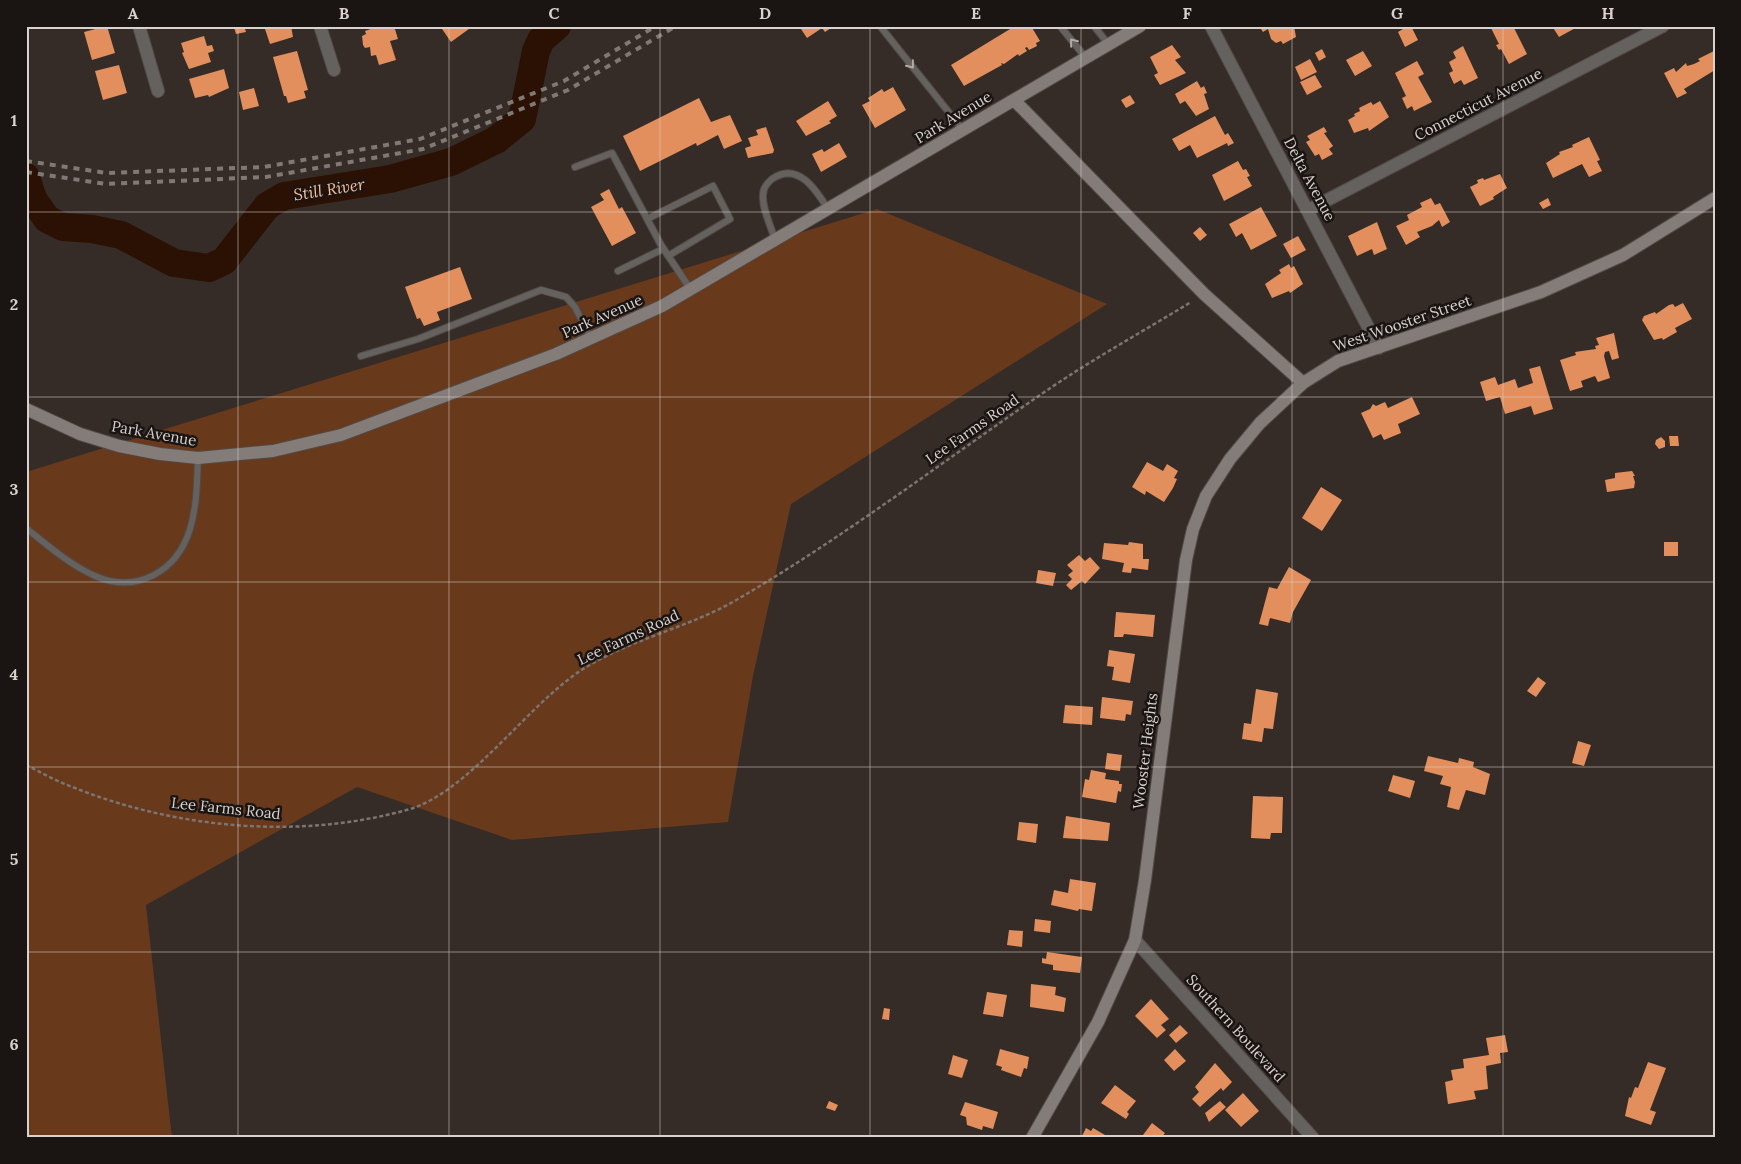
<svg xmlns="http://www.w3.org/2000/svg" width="1741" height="1164" viewBox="0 0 1741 1164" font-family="Lora,serif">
<rect width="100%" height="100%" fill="#352c27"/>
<!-- green -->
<path fill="#69391b" d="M 877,209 L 1107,304 L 791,504 L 753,676 L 728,822 L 512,840 L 357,787 L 146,905 L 172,1138 L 26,1138 L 26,472 Z"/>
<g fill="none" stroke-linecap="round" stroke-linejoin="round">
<!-- river -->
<path stroke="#2a1103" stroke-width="28" d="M 26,177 L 33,199 L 47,219 L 63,227 L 92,229 L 121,235 L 174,263 L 209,268 L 224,261 L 267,206 L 284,196 L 390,179 L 451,162 L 496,140 L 522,119 L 536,51 L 541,40 L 557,26"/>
</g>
<!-- building -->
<path fill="#e38f5d" d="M 107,26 L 115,53 L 92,60 L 84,32 Z
M 244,26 L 246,32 L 236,34 L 234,27 Z
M 264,26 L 291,26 L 293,37 L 270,44 Z
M 379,26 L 386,28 L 394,26 L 398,39 L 390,41 L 396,60 L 379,65 L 376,55 L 371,56 L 370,47 L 365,48 L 363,45 L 362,36 L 366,34 L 365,31 Z
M 440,26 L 473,26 L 451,42 Z
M 799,26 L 830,26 L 831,28 L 825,32 L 822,28 L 807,38 Z
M 1015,26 L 1031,26 L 1040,41 L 1036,43 L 1037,46 L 1029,50 L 1027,47 L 1025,48 L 1027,51 L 1019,56 L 1018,54 L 1004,64 L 1001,63 L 1002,65 L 964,86 L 951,65 Z
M 1259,26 L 1294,26 L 1296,37 L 1283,44 L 1281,41 L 1276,43 L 1271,39 L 1268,29 L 1263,32 Z
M 1408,26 L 1411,26 L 1418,40 L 1405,47 L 1398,32 Z
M 1494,26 L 1513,26 L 1527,54 L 1509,64 L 1501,49 L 1499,50 L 1496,45 L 1499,44 L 1491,28 Z
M 1552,26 L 1579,26 L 1559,37 Z
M 204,36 L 207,46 L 212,45 L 214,51 L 208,53 L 211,62 L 189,69 L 182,53 L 184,52 L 181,43 Z
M 1172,45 L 1181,57 L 1175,60 L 1186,73 L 1160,85 L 1154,75 L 1158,73 L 1150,57 Z
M 1463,46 L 1478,78 L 1464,85 L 1461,80 L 1454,84 L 1449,73 L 1453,71 L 1449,62 L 1456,58 L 1453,52 Z
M 1322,49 L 1326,57 L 1319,61 L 1315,53 Z
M 297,51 L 308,90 L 304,91 L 306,98 L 288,103 L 286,96 L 284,96 L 273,57 Z
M 1363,51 L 1372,66 L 1355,76 L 1346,60 Z
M 1714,51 L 1715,70 L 1684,89 L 1687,93 L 1677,98 L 1664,73 L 1674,68 L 1676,72 L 1686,63 L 1687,66 L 1694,64 L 1700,61 L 1698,59 Z
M 1310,59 L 1317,72 L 1301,80 L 1295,67 Z
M 1417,61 L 1424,74 L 1418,77 L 1432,102 L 1414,111 L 1412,106 L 1407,109 L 1402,98 L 1406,96 L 1395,73 Z
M 119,65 L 127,93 L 103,100 L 95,71 Z
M 224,69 L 229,88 L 209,97 L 208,95 L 195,98 L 189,79 Z
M 1315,75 L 1322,87 L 1307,95 L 1300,82 Z
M 1197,81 L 1201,88 L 1204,86 L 1207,93 L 1204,94 L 1209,109 L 1196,116 L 1185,101 L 1180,104 L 1175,94 Z
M 893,87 L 906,110 L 875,128 L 862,105 L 870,101 L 868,98 L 882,89 L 884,92 Z
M 254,88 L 259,106 L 243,110 L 239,92 Z
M 1130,95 L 1135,103 L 1126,108 L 1121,100 Z
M 699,98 L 711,122 L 730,115 L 742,141 L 724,149 L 718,135 L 697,146 L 696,143 L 640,171 L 623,136 Z
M 828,101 L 837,116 L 829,121 L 831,123 L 806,136 L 796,121 Z
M 1380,101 L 1389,117 L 1369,131 L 1368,128 L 1354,133 L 1348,120 L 1355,116 L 1354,114 L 1360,111 L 1359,108 L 1371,102 L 1373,105 Z
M 1215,116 L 1225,135 L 1228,133 L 1234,143 L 1228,146 L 1227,143 L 1197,158 L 1190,145 L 1179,151 L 1172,139 Z
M 766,127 L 774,150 L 773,153 L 748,158 L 745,148 L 751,146 L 748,138 L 758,135 L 756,130 Z
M 1324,127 L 1327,132 L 1324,133 L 1333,146 L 1329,149 L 1333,154 L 1322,160 L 1319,154 L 1315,156 L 1306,142 L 1310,140 L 1307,136 Z
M 1589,137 L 1600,160 L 1597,161 L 1602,171 L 1589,177 L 1582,164 L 1553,178 L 1546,163 L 1560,154 L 1559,152 L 1573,147 L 1572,145 Z
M 839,143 L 847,157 L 821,172 L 812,154 L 822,149 L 824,152 Z
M 1238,161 L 1243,170 L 1246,169 L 1250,176 L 1247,177 L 1252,186 L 1224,201 L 1212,175 Z
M 1500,174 L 1507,188 L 1493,197 L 1494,199 L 1480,206 L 1470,187 L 1478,183 L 1477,180 L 1483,178 L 1484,180 Z
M 609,189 L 619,209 L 622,207 L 636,233 L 612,246 L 591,207 L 604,200 L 600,194 Z
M 1431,198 L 1435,205 L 1440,203 L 1450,222 L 1442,227 L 1439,220 L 1432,226 L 1417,232 L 1420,237 L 1406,245 L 1396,226 L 1409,220 L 1407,215 L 1422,207 L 1420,203 Z
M 1548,198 L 1551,205 L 1543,209 L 1539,203 Z
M 1261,207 L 1277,236 L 1251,250 L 1242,233 L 1236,237 L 1229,224 Z
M 1377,222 L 1387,249 L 1374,255 L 1372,249 L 1357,256 L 1348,236 Z
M 1200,227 L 1207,235 L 1200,241 L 1193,233 Z
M 1298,236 L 1306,250 L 1291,258 L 1283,244 Z
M 1289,264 L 1291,268 L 1294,266 L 1303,284 L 1290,293 L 1289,291 L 1272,298 L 1265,284 L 1281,273 L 1279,270 Z
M 460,267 L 472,299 L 437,312 L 440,320 L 424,326 L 420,318 L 417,319 L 405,287 Z
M 1683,303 L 1692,319 L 1675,328 L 1677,332 L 1663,340 L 1662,338 L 1654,340 L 1642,320 L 1644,316 L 1655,312 L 1656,314 L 1669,305 L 1673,304 L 1675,307 Z
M 1614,333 L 1619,358 L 1612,360 L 1609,351 L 1605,352 L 1604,356 L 1610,378 L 1598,382 L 1595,376 L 1581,381 L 1583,387 L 1570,391 L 1560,360 L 1576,355 L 1575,352 L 1596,349 L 1595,346 L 1599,345 L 1596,338 Z
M 1540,366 L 1553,409 L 1534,415 L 1531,406 L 1505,414 L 1500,397 L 1486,401 L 1480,382 L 1495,377 L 1498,385 L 1515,379 L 1518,388 L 1533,383 L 1529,369 Z
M 1412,397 L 1420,414 L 1398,424 L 1401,433 L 1384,440 L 1381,434 L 1373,438 L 1361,413 L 1370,409 L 1373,404 L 1376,406 L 1385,402 L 1388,408 Z
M 1669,436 L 1678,436 L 1679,446 L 1670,446 Z
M 1661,437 L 1665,441 L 1665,447 L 1659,449 L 1655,444 L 1656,440 Z
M 1147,462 L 1163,471 L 1167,464 L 1178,471 L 1174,478 L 1177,479 L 1173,488 L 1164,502 L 1146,491 L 1145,495 L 1132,487 Z
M 1632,471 L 1635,476 L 1633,476 L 1635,482 L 1634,488 L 1607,492 L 1605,480 L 1615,478 L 1615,473 Z
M 1321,487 L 1342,500 L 1322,531 L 1302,518 Z
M 1129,542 L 1143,544 L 1143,559 L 1149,559 L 1148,570 L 1132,568 L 1131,573 L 1122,572 L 1124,563 L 1102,559 L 1104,543 L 1128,545 Z
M 1664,542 L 1678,542 L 1678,556 L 1664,556 Z
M 1079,555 L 1085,561 L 1090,557 L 1100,568 L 1085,584 L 1082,581 L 1071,590 L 1066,585 L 1072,579 L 1068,575 L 1073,571 L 1067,565 Z
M 1289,567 L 1311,580 L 1293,612 L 1290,623 L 1270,618 L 1268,626 L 1259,624 L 1269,587 L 1277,589 Z
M 1038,570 L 1056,573 L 1053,586 L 1036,583 Z
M 1116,612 L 1155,615 L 1153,637 L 1124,634 L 1123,637 L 1114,637 Z
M 1109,650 L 1135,654 L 1130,683 L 1112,680 L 1114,667 L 1107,666 Z
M 1538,677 L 1546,683 L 1536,697 L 1527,691 Z
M 1256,689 L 1278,693 L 1273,729 L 1264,728 L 1262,742 L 1242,739 L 1244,723 L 1251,724 Z
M 1102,697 L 1133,701 L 1131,715 L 1126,714 L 1125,721 L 1100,718 Z
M 1065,705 L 1093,707 L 1092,725 L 1063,723 Z
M 1578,741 L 1591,745 L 1584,766 L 1572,763 Z
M 1107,753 L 1122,755 L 1120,771 L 1105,769 Z
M 1428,756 L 1458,763 L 1459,758 L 1474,762 L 1473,767 L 1490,774 L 1485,795 L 1466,790 L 1459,810 L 1447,807 L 1451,787 L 1440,784 L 1443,776 L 1424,771 Z
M 1091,770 L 1106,773 L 1105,779 L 1119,781 L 1119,784 L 1122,784 L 1121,792 L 1118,791 L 1116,803 L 1082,797 L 1085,779 L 1089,780 Z
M 1393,775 L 1415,781 L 1410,798 L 1388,791 Z
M 1253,796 L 1283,797 L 1282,833 L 1271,833 L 1270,839 L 1251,838 Z
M 1066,816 L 1110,823 L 1108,841 L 1063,838 Z
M 1019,822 L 1038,824 L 1036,843 L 1017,840 Z
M 1070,879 L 1096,883 L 1092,911 L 1079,909 L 1078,911 L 1051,905 L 1054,890 L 1068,893 Z
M 1035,919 L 1051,921 L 1050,933 L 1034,931 Z
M 1009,930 L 1023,931 L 1022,947 L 1007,945 Z
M 1047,952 L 1082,957 L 1080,973 L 1053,970 L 1053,965 L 1042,963 L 1042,958 L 1046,959 Z
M 1031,984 L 1056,987 L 1055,995 L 1066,998 L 1064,1012 L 1030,1007 Z
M 987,992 L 1007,995 L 1003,1017 L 983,1014 Z
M 1151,999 L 1169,1019 L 1161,1025 L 1166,1030 L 1157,1038 L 1135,1016 Z
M 884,1008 L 890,1009 L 889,1020 L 882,1019 Z
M 1180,1025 L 1188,1033 L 1176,1043 L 1169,1035 Z
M 1505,1035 L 1508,1052 L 1500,1053 L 1501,1063 L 1486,1066 L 1488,1089 L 1474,1091 L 1476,1099 L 1448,1104 L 1445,1082 L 1453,1080 L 1451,1070 L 1464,1068 L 1463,1059 L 1489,1055 L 1486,1038 Z
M 1000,1049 L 1029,1057 L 1027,1069 L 1024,1068 L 1021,1077 L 1001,1070 L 1002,1067 L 996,1065 Z
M 1175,1049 L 1186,1061 L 1174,1071 L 1164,1060 Z
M 953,1055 L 968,1060 L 962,1078 L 948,1074 Z
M 1648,1062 L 1666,1068 L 1650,1110 L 1656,1112 L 1651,1125 L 1625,1116 L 1629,1097 L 1631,1098 L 1635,1087 L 1638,1088 Z
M 1215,1063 L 1232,1082 L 1223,1091 L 1221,1088 L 1200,1107 L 1192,1099 L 1199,1092 L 1195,1087 Z
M 1115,1085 L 1136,1101 L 1127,1112 L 1129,1114 L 1126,1119 L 1101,1103 Z
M 1243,1093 L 1259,1111 L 1241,1127 L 1225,1110 Z
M 829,1101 L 838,1105 L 835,1111 L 826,1108 Z
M 1220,1101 L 1226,1107 L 1209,1122 L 1205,1113 Z
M 965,1102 L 998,1112 L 993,1129 L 983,1126 L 982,1130 L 967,1125 L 966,1117 L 960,1115 Z
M 1152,1123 L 1165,1133 L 1161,1138 L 1147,1138 L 1143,1135 Z
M 1086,1128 L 1091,1131 L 1093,1128 L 1110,1138 L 1081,1138 Z"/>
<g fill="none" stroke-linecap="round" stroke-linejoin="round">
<defs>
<path id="lane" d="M 880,26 L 963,130
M 1060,26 L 1086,58
M 1094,26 L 1109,45
M 575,167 L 612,153 L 661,245 L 691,290
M 647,219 L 713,186 L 730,219 L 668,256
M 775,240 C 771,226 762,209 763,195 C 763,188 767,183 772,179 C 798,161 816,190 828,209
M 618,271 L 663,249
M 361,356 L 418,339 L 541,290 L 566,297 L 575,307 L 591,339
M 26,528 C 47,545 70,565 95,576 C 136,594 177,572 190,529 C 197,506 197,482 198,458"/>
<path id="street" d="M 139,26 L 158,91
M 320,26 L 334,70
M 1211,26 L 1379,348
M 1308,210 L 1663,26
M 1135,940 L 1313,1138"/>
<path id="secondary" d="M 1014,100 L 1204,294 L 1303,383
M 26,409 L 80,434 L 119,446 L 160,454 L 198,458 L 273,451 L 341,435 L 556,354 L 662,306 L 1140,26
M 1032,1138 L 1098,1022 L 1135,940 L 1145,880 L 1186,560 L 1193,529 L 1206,496 L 1230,459 L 1260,423 L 1303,383 L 1338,361 L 1541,292 L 1623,255 L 1715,198"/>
</defs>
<!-- lane casing -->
<use href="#lane" stroke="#524a45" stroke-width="8"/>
<!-- street casing -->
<use href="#street" stroke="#524a45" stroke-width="14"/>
<!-- secondary casing -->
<use href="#secondary" stroke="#524a45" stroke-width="14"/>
<!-- path -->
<path stroke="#7c7470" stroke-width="2.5" stroke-dasharray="4 2.5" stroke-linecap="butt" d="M 26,765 C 42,773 58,782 75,788 C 178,829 302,840 410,809 C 469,791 526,707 580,671 C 629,639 689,628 738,599 C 844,537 942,462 1043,393 C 1091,360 1142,332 1191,302"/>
<!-- lane -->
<use href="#lane" stroke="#65615e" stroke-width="6"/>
<!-- street -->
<use href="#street" stroke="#65615e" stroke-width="12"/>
<!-- secondary -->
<use href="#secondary" stroke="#847c78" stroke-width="12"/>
<!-- rail -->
<path stroke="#807874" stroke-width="4" stroke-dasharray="6 6" stroke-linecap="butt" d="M 26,161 L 107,173 L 264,167 L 420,139 L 564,81 L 656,26
M 26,172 L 106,184 L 266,177 L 423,149 L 568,90 L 676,26"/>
</g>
<!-- one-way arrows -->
<defs><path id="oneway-chevron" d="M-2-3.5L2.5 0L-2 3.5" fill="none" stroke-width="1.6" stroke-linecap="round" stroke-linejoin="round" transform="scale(1.25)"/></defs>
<g stroke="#b0aaa7">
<use href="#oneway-chevron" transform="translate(1073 42) rotate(-129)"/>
<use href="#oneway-chevron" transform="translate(911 65) rotate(52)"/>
</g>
<!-- grid -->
<path fill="none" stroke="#d8d1ce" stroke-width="1" stroke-opacity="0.55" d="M 238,26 L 238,1138M 449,26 L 449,1138M 660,26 L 660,1138M 870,26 L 870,1138M 1081,26 L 1081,1138M 1292,26 L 1292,1138M 1503,26 L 1503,1138M 26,212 L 1715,212M 26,397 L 1715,397M 26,582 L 1715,582M 26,767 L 1715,767M 26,952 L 1715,952"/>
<g text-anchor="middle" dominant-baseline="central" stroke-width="5" stroke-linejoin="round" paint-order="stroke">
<!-- street labels -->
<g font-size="15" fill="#d8d1ce" stroke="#1a1513">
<text transform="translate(1478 104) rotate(-27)">Connecticut Avenue</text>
<text transform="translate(953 117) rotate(-31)">Park Avenue</text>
<text transform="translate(1310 179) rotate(62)">Delta Avenue</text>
<text transform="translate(602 316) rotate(-24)">Park Avenue</text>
<text transform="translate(1402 323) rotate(-19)">West Wooster Street</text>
<text transform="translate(972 429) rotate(-35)">Lee Farms Road</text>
<text transform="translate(154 433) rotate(10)">Park Avenue</text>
<text transform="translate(628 637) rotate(-25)">Lee Farms Road</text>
<text transform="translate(1145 751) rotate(-83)">Wooster Heights</text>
<text transform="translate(226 808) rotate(6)">Lee Farms Road</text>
<text transform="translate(1236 1028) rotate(48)">Southern Boulevard</text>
</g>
<!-- water labels -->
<g font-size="16" font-style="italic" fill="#febd98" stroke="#1a1513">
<text transform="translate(329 189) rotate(-9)">Still River</text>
</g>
</g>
<!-- border -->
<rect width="1741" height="1164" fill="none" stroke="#1a1513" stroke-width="55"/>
<rect x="28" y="28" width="1686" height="1108" fill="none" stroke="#d8d1ce" stroke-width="2"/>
<g font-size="16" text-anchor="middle" font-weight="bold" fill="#d8d1ce">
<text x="133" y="19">A</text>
<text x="344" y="19">B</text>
<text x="554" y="19">C</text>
<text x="765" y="19">D</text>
<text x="976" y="19">E</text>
<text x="1187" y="19">F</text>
<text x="1397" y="19">G</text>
<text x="1608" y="19">H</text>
<text x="14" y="126">1</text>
<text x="14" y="310">2</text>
<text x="14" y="495">3</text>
<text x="14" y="680">4</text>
<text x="14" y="865">5</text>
<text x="14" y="1050">6</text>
</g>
</svg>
